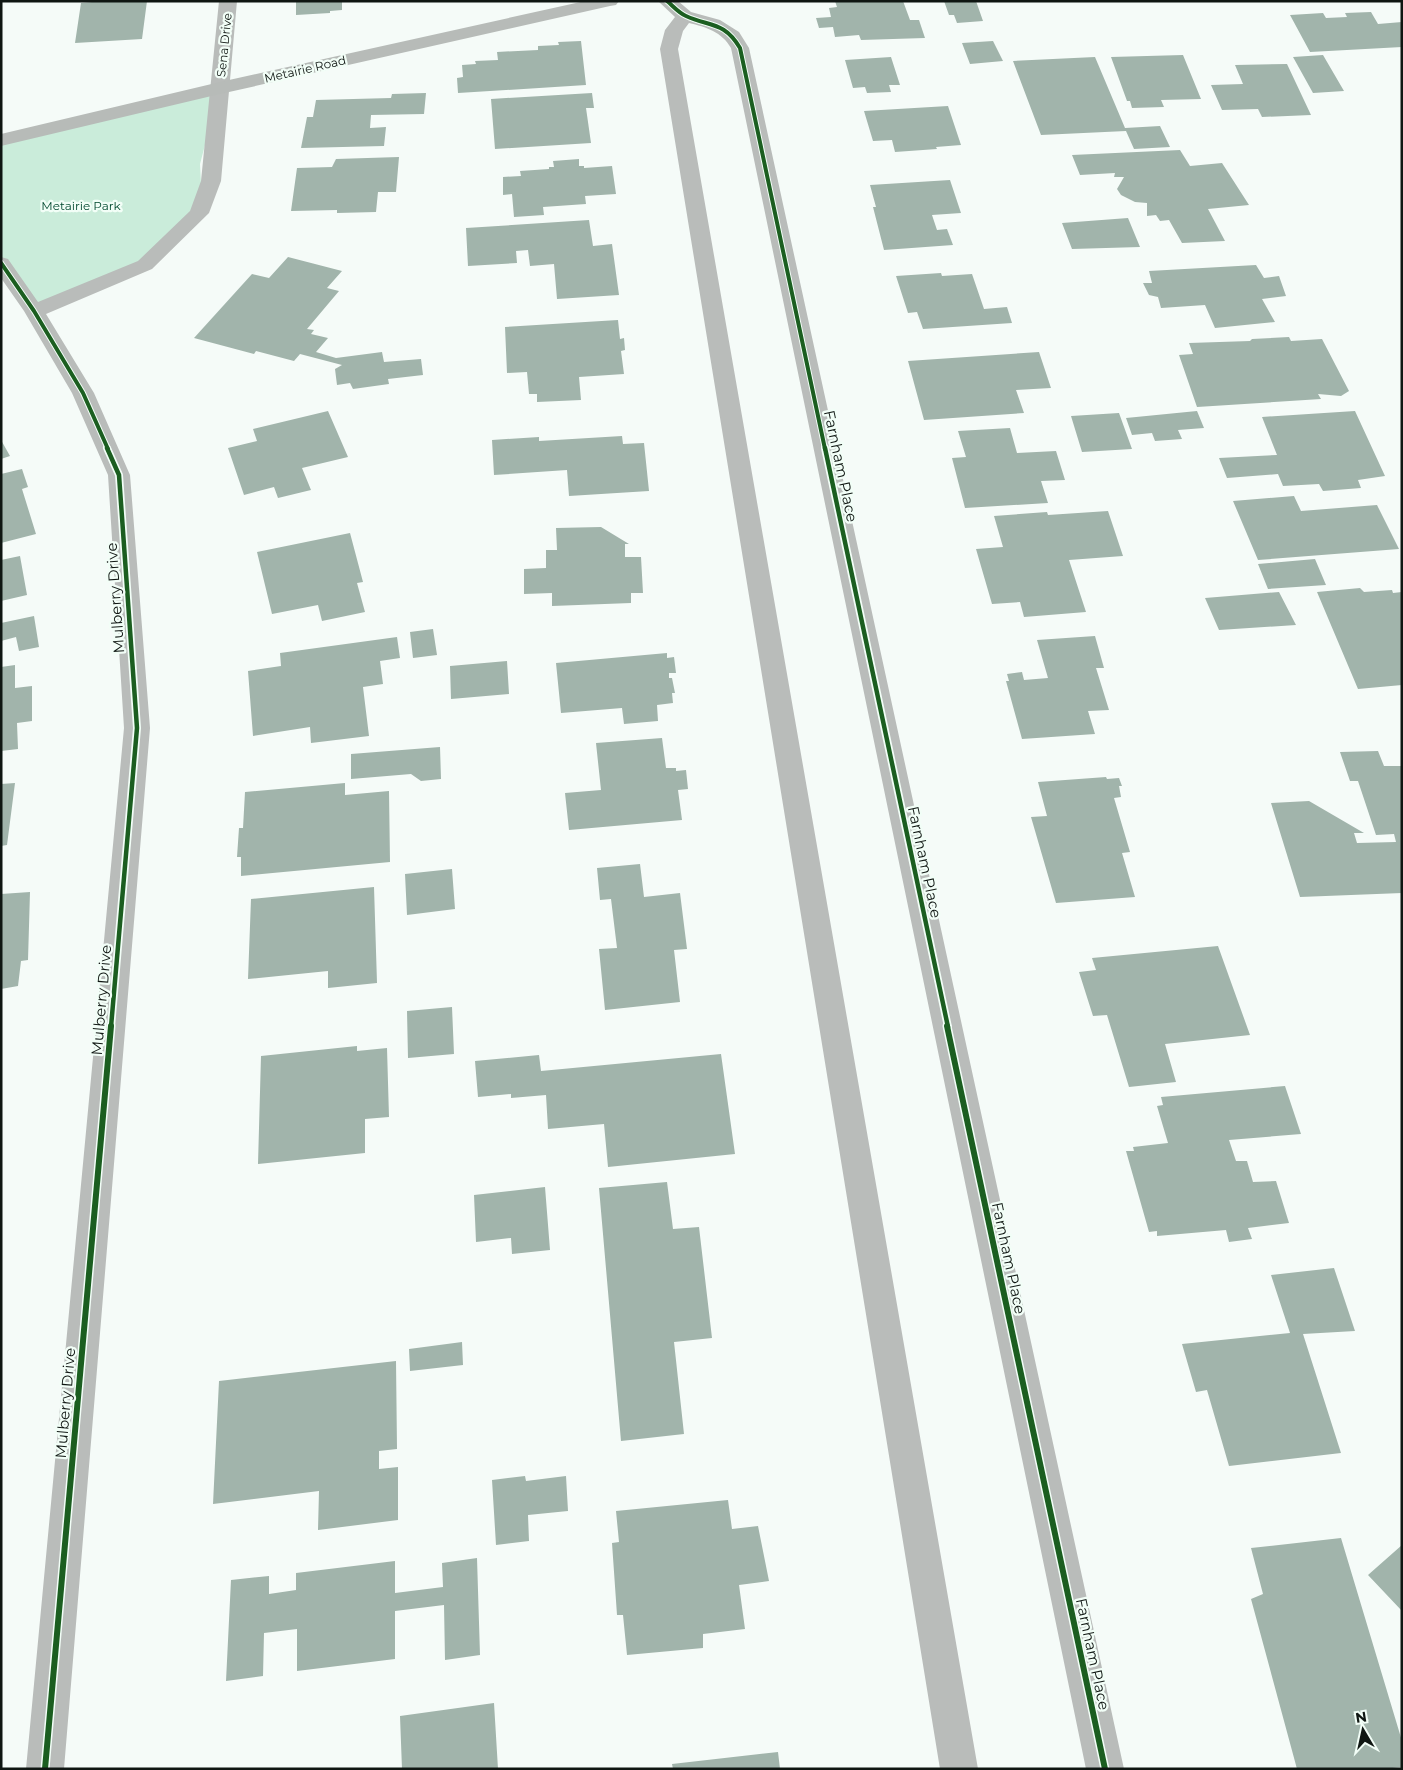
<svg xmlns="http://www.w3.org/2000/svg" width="1403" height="1770" viewBox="0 0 1403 1770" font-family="Montserrat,sans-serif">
<rect width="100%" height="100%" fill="#f5fbf8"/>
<!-- green -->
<path fill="#caecda" d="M 220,88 L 200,164 L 202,203 L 145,265 L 34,311 L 1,277 L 1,144 Z"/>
<!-- building -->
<path fill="#a1b4ab" d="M 103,1 L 147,1 L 142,39 L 75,43 L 81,3 Z
M 296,1 L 342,1 L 342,10 L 330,11 L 330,13 L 296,15 Z
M 835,1 L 903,1 L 910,20 L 919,20 L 925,38 L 861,40 L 859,35 L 835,37 L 833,27 L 819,28 L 816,18 L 831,17 L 829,8 L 837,7 Z
M 944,1 L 976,1 L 983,21 L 957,23 L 954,15 L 949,15 Z
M 1371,12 L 1378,24 L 1402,22 L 1402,47 L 1310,52 L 1290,15 L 1323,13 L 1326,18 L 1347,17 L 1345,13 Z
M 581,41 L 586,85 L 458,93 L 457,78 L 463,77 L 462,65 L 476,64 L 475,61 L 498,60 L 497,52 L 538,50 L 538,46 L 559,45 L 558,42 Z
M 993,41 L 1003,61 L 970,64 L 962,43 Z
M 1183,55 L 1201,99 L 1161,100 L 1164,107 L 1132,108 L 1130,101 L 1127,101 L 1111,57 Z
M 1323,55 L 1344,91 L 1313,93 L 1293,57 Z
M 891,57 L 900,85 L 889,85 L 891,92 L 867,93 L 865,87 L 853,88 L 845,60 Z
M 1095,57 L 1125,128 L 1160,126 L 1170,147 L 1134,149 L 1126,131 L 1041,135 L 1013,61 Z
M 1287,64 L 1311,115 L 1262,117 L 1258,109 L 1222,110 L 1211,85 L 1243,84 L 1235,65 Z
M 426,93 L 424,114 L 371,115 L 370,128 L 386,127 L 384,146 L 301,148 L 307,117 L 313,117 L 316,100 L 391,98 L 392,94 Z
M 592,93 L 594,108 L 586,108 L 591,143 L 495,149 L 491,99 Z
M 948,106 L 961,145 L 936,147 L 937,149 L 895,152 L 892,140 L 873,141 L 864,111 Z
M 1180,150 L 1190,166 L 1222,163 L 1249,205 L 1208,209 L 1225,241 L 1182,243 L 1169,220 L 1160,221 L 1156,215 L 1147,216 L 1147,203 L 1135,202 L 1121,195 L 1117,189 L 1124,177 L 1114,177 L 1115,173 L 1080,175 L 1072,155 Z
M 399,157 L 396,192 L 378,192 L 376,212 L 337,213 L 337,210 L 291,211 L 297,168 L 332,167 L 336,159 Z
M 579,159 L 579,166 L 584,166 L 584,168 L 612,166 L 616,194 L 585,196 L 586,204 L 543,207 L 544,215 L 514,217 L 512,194 L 503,195 L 503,177 L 521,176 L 520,171 L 549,169 L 549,167 L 554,167 L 553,161 Z
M 950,180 L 961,213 L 932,215 L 937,230 L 947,229 L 953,245 L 884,250 L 873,207 L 876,207 L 870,185 Z
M 1128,218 L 1140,247 L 1072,249 L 1062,223 Z
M 589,220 L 593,246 L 612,244 L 619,295 L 557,299 L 554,264 L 530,266 L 528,250 L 516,251 L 517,263 L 468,266 L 466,228 Z
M 288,257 L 342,271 L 327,288 L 339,291 L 307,329 L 314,330 L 311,334 L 328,338 L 316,352 L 336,358 L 382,352 L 384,362 L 421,359 L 423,375 L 388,379 L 389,384 L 353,389 L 350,383 L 337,385 L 335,369 L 342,365 L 300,354 L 294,361 L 256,351 L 254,354 L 194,338 L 252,274 L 269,278 Z
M 1256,265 L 1264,278 L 1279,276 L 1286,296 L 1262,299 L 1275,322 L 1215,328 L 1205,305 L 1161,308 L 1158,297 L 1149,295 L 1143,283 L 1152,283 L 1149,271 Z
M 941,273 L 942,276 L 972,274 L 984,309 L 1007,307 L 1012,323 L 923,329 L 917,312 L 908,313 L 896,276 Z
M 618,320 L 620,339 L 624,338 L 625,350 L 621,351 L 624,374 L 579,377 L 581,400 L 537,402 L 537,394 L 529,394 L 527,372 L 507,373 L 505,327 Z
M 1289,337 L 1291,341 L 1322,339 L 1349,391 L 1341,396 L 1318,394 L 1321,399 L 1197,407 L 1179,355 L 1193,354 L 1189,343 L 1250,341 L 1252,339 Z
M 1039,352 L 1051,388 L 1016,390 L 1024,413 L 924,420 L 908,361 Z
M 328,411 L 348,457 L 302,468 L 311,490 L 278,498 L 274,487 L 244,495 L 228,448 L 257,441 L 253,429 Z
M 1197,411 L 1204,428 L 1178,430 L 1182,439 L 1155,441 L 1152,433 L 1132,435 L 1126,418 Z
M 1355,411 L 1385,476 L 1358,480 L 1361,488 L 1323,491 L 1319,484 L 1283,486 L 1278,474 L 1227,478 L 1219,458 L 1277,455 L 1262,417 Z
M 1119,413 L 1132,449 L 1082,452 L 1071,416 Z
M 1010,428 L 1017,453 L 1056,451 L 1065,480 L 1041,481 L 1048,503 L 965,508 L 952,458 L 966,457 L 958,431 Z
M 622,436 L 623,444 L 644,443 L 649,491 L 569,496 L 567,470 L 494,475 L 492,440 L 539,437 L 539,441 Z
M 1,440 L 10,456 L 1,459 Z
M 22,469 L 28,487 L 22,489 L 36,534 L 1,543 L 1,474 Z
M 1294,496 L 1301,511 L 1377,505 L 1399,549 L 1258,560 L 1233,501 Z
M 1108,511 L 1123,556 L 1069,560 L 1086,612 L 1024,617 L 1020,602 L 992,604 L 976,549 L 1003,547 L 994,516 L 1047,512 L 1048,515 Z
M 601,527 L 629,544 L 625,544 L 625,557 L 641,557 L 643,593 L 631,593 L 631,603 L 552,606 L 552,593 L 524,594 L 524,569 L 546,568 L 546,550 L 557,550 L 556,528 Z
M 350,533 L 363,582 L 357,583 L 365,612 L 322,621 L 318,605 L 272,614 L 257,552 Z
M 20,556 L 27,595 L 1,601 L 1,560 Z
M 1315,559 L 1326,585 L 1268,589 L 1258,564 Z
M 1360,588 L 1364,592 L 1392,590 L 1393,593 L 1402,592 L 1402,685 L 1358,689 L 1317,592 Z
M 1279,592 L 1296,625 L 1219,630 L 1205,598 Z
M 34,616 L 39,647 L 19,651 L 16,637 L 1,641 L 1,623 Z
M 433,629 L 437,655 L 413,658 L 410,632 Z
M 1095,636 L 1104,668 L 1096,668 L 1109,710 L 1088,711 L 1095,734 L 1022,739 L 1006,681 L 1009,681 L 1007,674 L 1022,672 L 1024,680 L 1048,678 L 1037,640 Z
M 397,637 L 400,658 L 380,661 L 383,684 L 363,687 L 369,736 L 311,743 L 310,727 L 253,736 L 248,671 L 281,666 L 280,653 Z
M 667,653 L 667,658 L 674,657 L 676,673 L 669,673 L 669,678 L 672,678 L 675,693 L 672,693 L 673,703 L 657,705 L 658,721 L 624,724 L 622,708 L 561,713 L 556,663 Z
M 507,661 L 509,694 L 451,699 L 450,666 Z
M 15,665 L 15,688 L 32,686 L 32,721 L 17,723 L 18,749 L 1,751 L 1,667 Z
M 662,738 L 666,768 L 676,768 L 676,771 L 686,770 L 688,789 L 678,790 L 682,820 L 569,830 L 565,793 L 601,790 L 596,743 Z
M 440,747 L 441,779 L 421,781 L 411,774 L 351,779 L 351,754 Z
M 1378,751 L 1384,766 L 1402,766 L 1402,893 L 1300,897 L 1271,803 L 1309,801 L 1364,833 L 1354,833 L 1357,843 L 1396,842 L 1394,834 L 1376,835 L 1358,781 L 1350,781 L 1340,752 Z
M 1106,777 L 1107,779 L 1119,778 L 1122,786 L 1119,786 L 1121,797 L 1114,798 L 1130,852 L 1122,853 L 1135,897 L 1056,903 L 1031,817 L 1047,816 L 1038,782 Z
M 15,783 L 7,845 L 1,846 L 1,784 Z
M 345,783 L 345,795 L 389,791 L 390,862 L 241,876 L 241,857 L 237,857 L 239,828 L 243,828 L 245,792 Z
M 640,864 L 644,897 L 680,893 L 687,949 L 674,950 L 680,1002 L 605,1010 L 599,949 L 617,948 L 611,899 L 600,900 L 597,868 Z
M 452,869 L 455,909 L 407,915 L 405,874 Z
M 374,887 L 377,983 L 328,988 L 328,971 L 248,979 L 251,899 Z
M 30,892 L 28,960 L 21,961 L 18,986 L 1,989 L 1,894 Z
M 1218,946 L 1250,1035 L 1165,1044 L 1176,1082 L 1129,1087 L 1107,1015 L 1093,1016 L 1079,972 L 1096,970 L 1092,958 Z
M 452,1007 L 454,1054 L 408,1058 L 407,1011 Z
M 357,1046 L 357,1051 L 387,1048 L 389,1117 L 365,1119 L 365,1153 L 258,1164 L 261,1056 Z
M 721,1054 L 735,1154 L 608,1167 L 604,1124 L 548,1129 L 546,1095 L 511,1098 L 511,1094 L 478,1097 L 475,1061 L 539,1055 L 541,1071 Z
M 1285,1086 L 1301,1134 L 1229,1140 L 1236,1161 L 1247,1161 L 1253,1182 L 1276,1181 L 1289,1223 L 1248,1228 L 1252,1239 L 1229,1242 L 1226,1230 L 1157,1236 L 1157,1231 L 1149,1232 L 1126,1151 L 1134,1151 L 1133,1147 L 1168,1143 L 1157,1106 L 1163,1105 L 1161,1097 Z
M 667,1182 L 673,1229 L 699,1227 L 712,1338 L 674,1342 L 684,1434 L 621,1441 L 599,1188 Z
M 545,1187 L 550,1250 L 512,1254 L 511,1238 L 476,1242 L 474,1195 Z
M 1334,1268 L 1355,1331 L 1303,1334 L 1341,1453 L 1229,1466 L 1207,1390 L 1196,1392 L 1182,1344 L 1290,1333 L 1271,1275 Z
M 462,1342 L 463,1365 L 410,1371 L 409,1349 Z
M 396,1361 L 397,1449 L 379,1451 L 379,1469 L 398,1467 L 398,1520 L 318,1530 L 319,1491 L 213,1504 L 219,1381 Z
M 525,1476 L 526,1481 L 566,1476 L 568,1511 L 528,1515 L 529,1541 L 496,1545 L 492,1480 Z
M 728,1500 L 732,1529 L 758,1526 L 769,1581 L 739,1585 L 745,1629 L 703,1634 L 703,1648 L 627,1655 L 623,1615 L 617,1615 L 612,1543 L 619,1542 L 616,1511 Z
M 1341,1538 L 1402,1741 L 1402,1767 L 1383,1769 L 1297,1769 L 1251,1599 L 1263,1594 L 1251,1548 Z
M 1402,1545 L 1402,1611 L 1368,1575 Z
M 477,1558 L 480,1655 L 445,1660 L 444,1605 L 395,1611 L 395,1659 L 297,1671 L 297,1629 L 264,1633 L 263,1676 L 226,1681 L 231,1580 L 269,1576 L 269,1594 L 296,1590 L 296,1573 L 395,1561 L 395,1593 L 443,1587 L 442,1563 Z
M 494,1703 L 498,1769 L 402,1769 L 400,1716 Z
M 778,1752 L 780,1769 L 673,1769 L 672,1764 Z"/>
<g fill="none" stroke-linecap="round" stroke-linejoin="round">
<!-- minor -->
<path fill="#b9bcba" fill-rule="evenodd" d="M 219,1 L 237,1 L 221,181 L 209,213 L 152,269 L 46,314 L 94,393 L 130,475 L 150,728 L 64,1769 L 26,1769 L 124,728 L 108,475 L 72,393 L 24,311 L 1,278 L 1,257 L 8,259 L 38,302 L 138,261 L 190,211 L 201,181 Z
M 658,1 L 678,1 L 691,12 L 720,20 L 739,32 L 749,48 L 1124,1769 L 1086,1769 L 731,48 C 722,32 706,27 689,23 L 683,31 L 678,49 L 978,1769 L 940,1769 L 660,49 L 665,30 L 675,17 Z"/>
<!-- secondary -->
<path fill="#b7bbb8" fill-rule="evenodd" d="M 585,1 L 619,1 L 616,5 L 610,6 L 220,94 L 1,146 L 1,134 L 220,82 Z"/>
<defs>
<path id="cycleway-far2" d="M 667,1 C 673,6 679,13 686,16 C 710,27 724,21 740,48 L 825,449
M 1,263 L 34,311 L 83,393 L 108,449"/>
<path id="cycleway-far1" d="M 107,448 L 119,475 L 137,728 L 111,1027
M 825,448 L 948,1027"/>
<path id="cycleway" d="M 947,1026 L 1105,1769
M 45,1769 L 111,1026"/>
</defs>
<!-- cycleway-far2 casing -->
<use href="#cycleway-far2" stroke="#f2fef7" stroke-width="6"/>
<!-- cycleway-far1 casing -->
<use href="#cycleway-far1" stroke="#f2fef7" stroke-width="8"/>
<!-- cycleway casing -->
<use href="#cycleway" stroke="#f2fef7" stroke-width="9"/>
<!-- cycleway-far2 -->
<use href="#cycleway-far2" stroke="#1b5e20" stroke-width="4"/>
<!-- cycleway-far1 -->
<use href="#cycleway-far1" stroke="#1b5e20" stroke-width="4.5"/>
<!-- cycleway -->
<use href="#cycleway" stroke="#1b5e20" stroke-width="6"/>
</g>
<g text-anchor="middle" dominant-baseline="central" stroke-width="4.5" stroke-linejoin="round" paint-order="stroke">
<!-- far-street labels -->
<g font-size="12" fill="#0f1612" stroke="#f2fef7">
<text transform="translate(224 45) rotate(-84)">Sena Drive</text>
<text transform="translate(305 69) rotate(-13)">Metairie Road</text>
</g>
<!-- far-park labels -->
<g font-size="12" fill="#00482e" stroke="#f2fef7">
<text x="81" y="205">Metairie Park</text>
</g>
<!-- street labels -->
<g font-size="15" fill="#0f1612" stroke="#f2fef7">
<text transform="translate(841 466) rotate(78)">Farnham Place</text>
<text transform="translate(115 598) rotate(-94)">Mulberry Drive</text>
<text transform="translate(925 862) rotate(78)">Farnham Place</text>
<text transform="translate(101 1000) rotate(-85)">Mulberry Drive</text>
<text transform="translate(1009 1258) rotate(78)">Farnham Place</text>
<text transform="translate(65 1403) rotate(-85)">Mulberry Drive</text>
<text transform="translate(1093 1654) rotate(78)">Farnham Place</text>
</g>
</g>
<!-- border -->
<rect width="1403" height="1770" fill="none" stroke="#0f1612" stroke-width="5"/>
<!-- north arrow -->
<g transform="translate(1363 1730) rotate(351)" stroke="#f2fef7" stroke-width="4" paint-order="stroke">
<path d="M0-4L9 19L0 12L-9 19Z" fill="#0f1612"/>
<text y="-8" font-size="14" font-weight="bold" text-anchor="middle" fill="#0f1612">N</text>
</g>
</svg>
